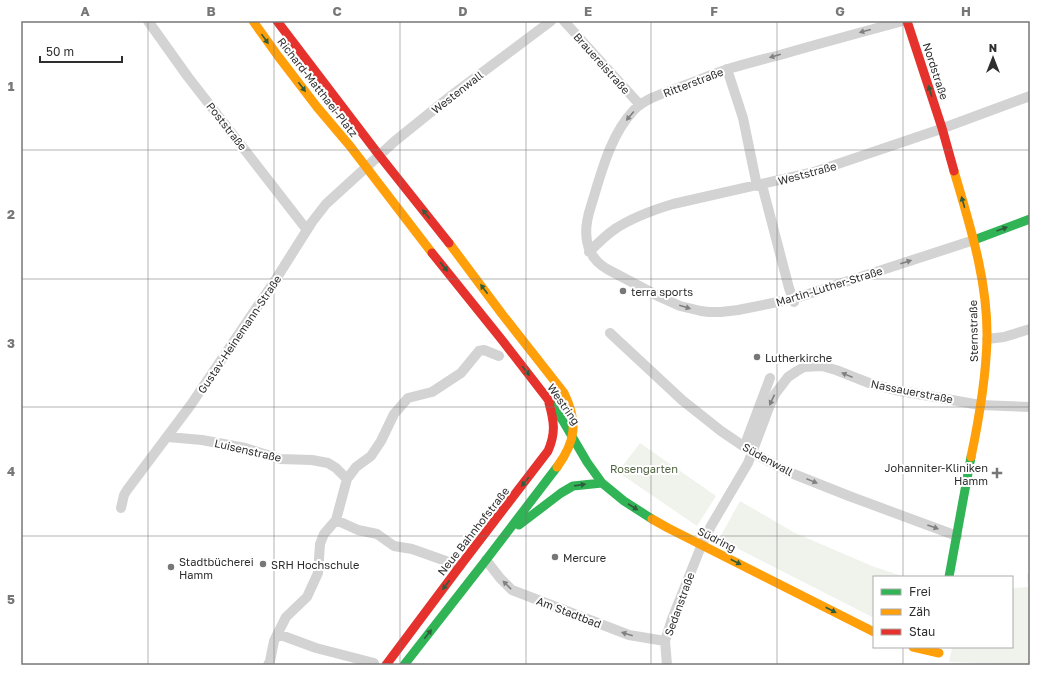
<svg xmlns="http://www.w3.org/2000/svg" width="1051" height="686" viewBox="0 0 1051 686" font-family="'Golos Text',sans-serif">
<rect width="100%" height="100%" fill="#fff"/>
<!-- green -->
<path fill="#f0f3ec" d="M 640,443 L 716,496 L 697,526 L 618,472 Z
M 740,501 L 795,533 L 872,566 L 905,577 L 874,577 L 874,618 L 719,539 Z
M 1027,574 L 1030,574 L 1030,665 L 949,662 L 952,647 L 1012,647 L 1012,588 L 1028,587 Z"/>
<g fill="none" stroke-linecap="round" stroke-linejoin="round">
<!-- street -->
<path stroke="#d3d3d3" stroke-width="10" d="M 148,21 L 188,77 L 307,230
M 564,21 L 640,105
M 903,21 C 862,32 821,43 780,55 C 763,59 745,64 728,69 C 713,74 699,80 685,85 C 668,92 647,97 634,110 C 610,135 601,174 591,206 C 583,230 583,255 607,269 L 660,297 L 680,306 L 701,311 L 709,312 L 721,312 L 738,310 L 793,299 L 974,240
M 727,69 L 743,118 L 757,186
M 762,185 L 789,288 L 794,302
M 589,252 C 597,244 606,235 615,229 C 633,217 653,210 673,204 L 814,172 L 938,130 L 1030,96
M 610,333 L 682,400 L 721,431 L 752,452 L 786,471 L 849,496 L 957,536
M 987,339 L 1004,337 L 1030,329
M 168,437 L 202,440 L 245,448 L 280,459 L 312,460 L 328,463 L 336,468 L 347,479
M 747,439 L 770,378
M 121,508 L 124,495 L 127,490 L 190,406 L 276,279 L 312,222 L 326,204 L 395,141 L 452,95 L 551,21
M 336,520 L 358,530 L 377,534 L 394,546 L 412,549 L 460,566
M 486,560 L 500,578 L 512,590 L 629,635 L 665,641
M 278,634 L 316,648 L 374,663
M 268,665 L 270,661 L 274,641 L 286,617 L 307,597 L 318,573 L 320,544 L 324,534 L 336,520 L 347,479 L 356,467 L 371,456 L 381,441 L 394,414 L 408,398 L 432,392 L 461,373 L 479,351 L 484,350 L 499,356
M 667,665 L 665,641 L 672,619 L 702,544 L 711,526 L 748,463 L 770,405 L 775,394 L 788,377 L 797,371 L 804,367 L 822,366 L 836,370 L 869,383 L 895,390 L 980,405 L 1030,407"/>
<!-- fast -->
<path stroke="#30b455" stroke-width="9" d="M 974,240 L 1030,219
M 550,402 L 563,421 L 587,462 L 602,483 L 624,501 L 652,519
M 519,525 L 561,493 L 573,486 L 602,483
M 949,577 L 971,457
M 404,665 L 486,560 L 557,467"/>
<!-- slow -->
<path stroke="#ff9f0a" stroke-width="9" d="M 253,21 L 278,56 L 317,107 L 350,146 L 432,253
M 954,171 C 970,226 988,281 987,339 C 986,378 979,419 971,457
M 449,243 L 502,314 L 564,393 C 578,422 576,441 557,467
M 652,519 L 668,528 L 874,632
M 913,647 L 939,653"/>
<!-- jam -->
<path stroke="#e5322d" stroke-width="9" d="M 277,21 L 379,155 L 449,243
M 907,21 L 942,128 L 954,171
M 432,253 L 502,340 L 550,402
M 386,665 L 460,566 L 548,451 C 556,433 554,421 549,403"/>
</g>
<!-- one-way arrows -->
<defs><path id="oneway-solid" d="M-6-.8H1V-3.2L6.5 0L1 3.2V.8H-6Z"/></defs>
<g fill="#808080">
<use href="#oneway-solid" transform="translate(865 31) rotate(165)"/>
<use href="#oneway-solid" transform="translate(775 56) rotate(164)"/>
<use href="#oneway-solid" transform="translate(630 116) rotate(130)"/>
<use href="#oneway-solid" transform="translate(906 262) rotate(-18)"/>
<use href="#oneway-solid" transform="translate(685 307) rotate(17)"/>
<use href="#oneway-solid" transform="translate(847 375) rotate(-158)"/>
<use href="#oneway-solid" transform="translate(772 400) rotate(115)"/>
<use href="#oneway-solid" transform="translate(812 481) rotate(22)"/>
<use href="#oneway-solid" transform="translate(933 527) rotate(20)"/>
<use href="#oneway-solid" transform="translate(507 585) rotate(-135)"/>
<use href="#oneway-solid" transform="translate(627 634) rotate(-163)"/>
</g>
<g fill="#2f5d3c">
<use href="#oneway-solid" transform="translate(265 39) rotate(54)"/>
<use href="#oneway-solid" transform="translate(302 87) rotate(53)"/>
<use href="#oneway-solid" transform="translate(930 91) rotate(-108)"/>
<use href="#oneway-solid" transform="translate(963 202) rotate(-106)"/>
<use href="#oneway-solid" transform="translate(426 214) rotate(-128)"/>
<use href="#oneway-solid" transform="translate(1002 229) rotate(-20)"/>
<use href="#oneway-solid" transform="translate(444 267) rotate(51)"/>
<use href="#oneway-solid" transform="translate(484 289) rotate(-127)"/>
<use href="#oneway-solid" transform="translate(526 371) rotate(53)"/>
<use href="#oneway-solid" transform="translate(525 482) rotate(128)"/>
<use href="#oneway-solid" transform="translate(580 485) rotate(-8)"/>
<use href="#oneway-solid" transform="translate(633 507) rotate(33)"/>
<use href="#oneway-solid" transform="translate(736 562) rotate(27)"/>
<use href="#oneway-solid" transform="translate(446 585) rotate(127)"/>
<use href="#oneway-solid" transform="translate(831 610) rotate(27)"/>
<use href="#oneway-solid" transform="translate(428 634) rotate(-52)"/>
</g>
<!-- grid -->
<path fill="none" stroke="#777" stroke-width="1" stroke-opacity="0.55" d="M 148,21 L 148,665M 274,21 L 274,665M 400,21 L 400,665M 526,21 L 526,665M 651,21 L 651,665M 777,21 L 777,665M 903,21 L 903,577M 21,150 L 1030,150M 21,279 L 1030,279M 21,407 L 1030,407M 21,536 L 1030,536M 903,647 L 903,665"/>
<!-- markers -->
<g fill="#777" stroke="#fff" stroke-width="1.5">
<circle cx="623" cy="291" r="4"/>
<circle cx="757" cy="357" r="4"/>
<path d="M995 467h4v4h4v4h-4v4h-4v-4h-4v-4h4z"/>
<circle cx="555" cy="557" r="4"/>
<circle cx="263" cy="564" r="4"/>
<circle cx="171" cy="567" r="4"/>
</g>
<g text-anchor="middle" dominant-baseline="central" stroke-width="4" stroke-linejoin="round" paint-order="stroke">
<!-- street labels -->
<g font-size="11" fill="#2e2e2e" stroke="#fff">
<text transform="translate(602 63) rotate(48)">Brauereistraße</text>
<text transform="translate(936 71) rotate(72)">Nordstraße</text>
<text transform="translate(693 82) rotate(-21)">Ritterstraße</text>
<text transform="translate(318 87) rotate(52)">Richard-Matthaei-Platz</text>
<text transform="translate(457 92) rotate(-38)">Westenwall</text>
<text transform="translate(227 126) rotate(52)">Poststraße</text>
<text transform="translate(807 173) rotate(-15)">Weststraße</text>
<text transform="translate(829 286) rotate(-17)">Martin-Luther-Straße</text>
<text transform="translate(973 331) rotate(-91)">Sternstraße</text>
<text transform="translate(239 334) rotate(-56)">Gustav-Heinemann-Straße</text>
<text transform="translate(912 391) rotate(11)">Nassauerstraße</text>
<text transform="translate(564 404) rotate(55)">Westring</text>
<text transform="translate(248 450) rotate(13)">Luisenstraße</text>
<text transform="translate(768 459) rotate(29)">Südenwall</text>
<text transform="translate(473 531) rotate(-52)">Neue Bahnhofstraße</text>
<text transform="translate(717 539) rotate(27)">Südring</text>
<text transform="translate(679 604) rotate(-70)">Sedanstraße</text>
<text transform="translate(569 612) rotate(21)">Am Stadtbad</text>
</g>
<!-- poi labels -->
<g font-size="11" fill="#2e2e2e" stroke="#fff" text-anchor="start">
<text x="631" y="291">terra sports</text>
<text x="765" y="357">Lutherkirche</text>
<text x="988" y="467" text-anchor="end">Johanniter-Kliniken<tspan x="988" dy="13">Hamm</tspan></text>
<text x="563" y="557">Mercure</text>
<text x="179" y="561">Stadtbücherei<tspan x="179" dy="13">Hamm</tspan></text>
<text x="271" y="564">SRH Hochschule</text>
</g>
<!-- park labels -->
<g font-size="11" fill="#516441" stroke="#fff">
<text x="644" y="468">Rosengarten</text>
</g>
</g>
<!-- border -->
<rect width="1051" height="686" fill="none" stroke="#ffffff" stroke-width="44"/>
<!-- legend -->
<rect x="873" y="576" width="140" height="72" fill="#ffffff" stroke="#ababab"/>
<rect x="881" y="589" width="20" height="6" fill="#30b455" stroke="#ababab"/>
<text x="909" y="596" font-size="12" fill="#2e2e2e">Frei</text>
<rect x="881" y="609" width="20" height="6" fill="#ff9f0a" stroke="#ababab"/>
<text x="909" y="616" font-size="12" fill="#2e2e2e">Zäh</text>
<rect x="881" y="629" width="20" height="6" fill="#e5322d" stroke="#ababab"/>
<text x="909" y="636" font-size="12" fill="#2e2e2e">Stau</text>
<!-- north arrow -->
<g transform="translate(993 58)" stroke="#ffffff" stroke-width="3" paint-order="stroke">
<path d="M0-3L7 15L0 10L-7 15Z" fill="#2e2e2e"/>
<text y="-6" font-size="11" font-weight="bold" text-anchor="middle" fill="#2e2e2e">N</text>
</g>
<!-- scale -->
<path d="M40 56v6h82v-6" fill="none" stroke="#2e2e2e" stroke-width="2"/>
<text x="46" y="56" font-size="12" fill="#2e2e2e" stroke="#ffffff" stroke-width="3" paint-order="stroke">50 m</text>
<rect x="22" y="22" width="1007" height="642" fill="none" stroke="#777" stroke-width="1.5"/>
<g font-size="13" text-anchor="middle" font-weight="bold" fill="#777">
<text x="85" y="16">A</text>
<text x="211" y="16">B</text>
<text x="337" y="16">C</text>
<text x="463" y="16">D</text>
<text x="588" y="16">E</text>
<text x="714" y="16">F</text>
<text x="840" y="16">G</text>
<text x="966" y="16">H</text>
<text x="11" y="91">1</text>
<text x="11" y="219">2</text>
<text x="11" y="348">3</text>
<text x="11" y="476">4</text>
<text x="11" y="604">5</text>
</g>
</svg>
